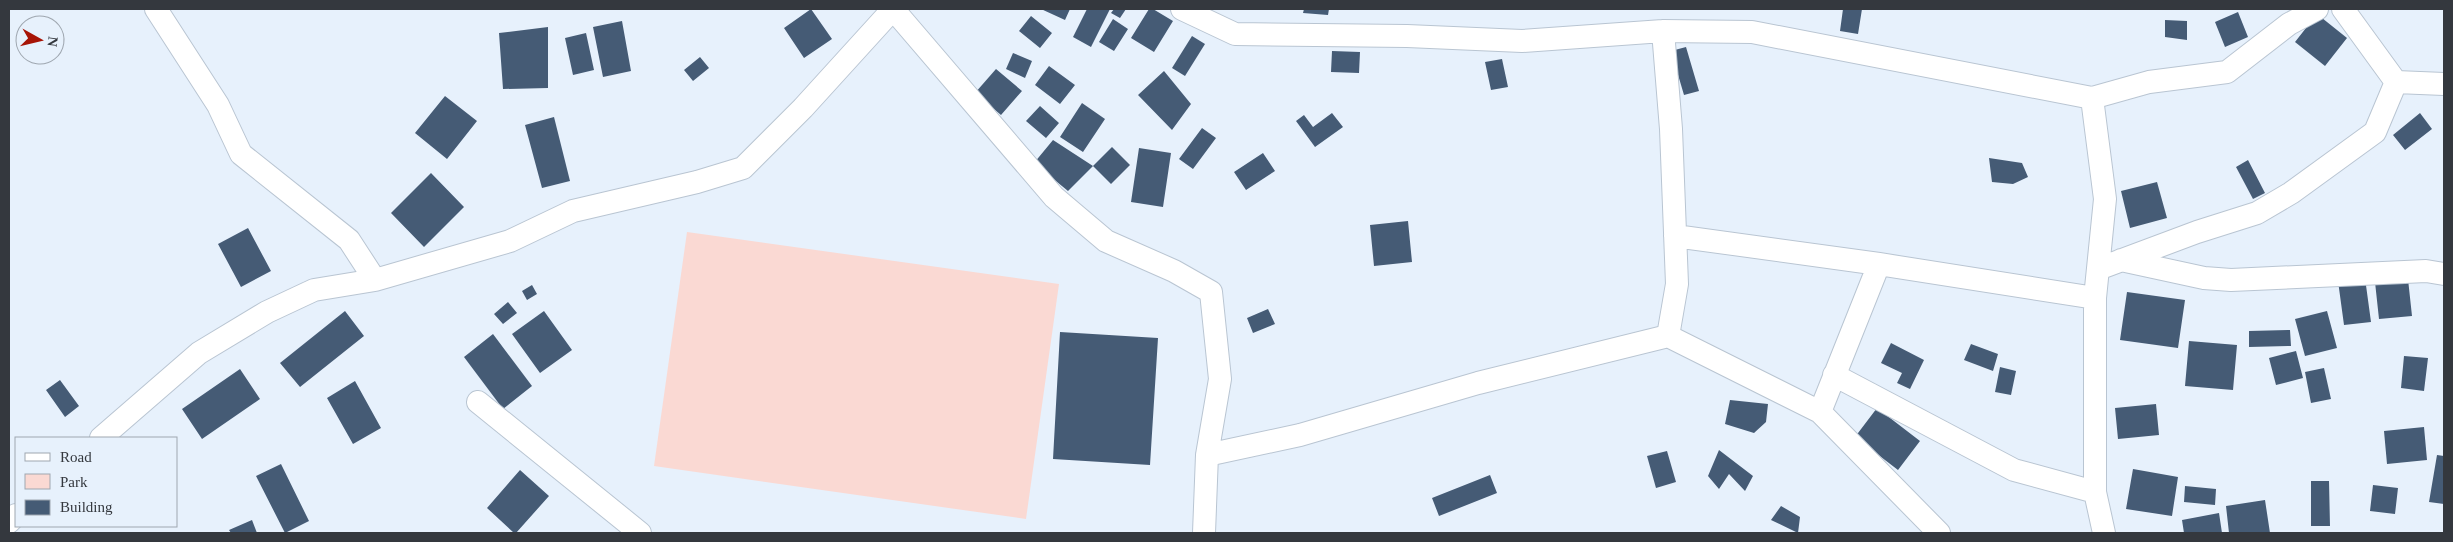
<svg xmlns="http://www.w3.org/2000/svg" width="2453" height="542" viewBox="0 0 2453 542" font-family="Georgia,serif">
<rect width="100%" height="100%" fill="#e7f1fc"/>
<!-- green -->
<path fill="#fad9d3" d="M 687,232 L 1059,284 L 1026,519 L 654,466 Z"/>
<!-- building -->
<path fill="#455b75" d="M 811,9 L 832,39 L 804,58 L 784,28 Z
M 1041,9 L 1070,9 L 1065,20 Z
M 1087,9 L 1110,9 L 1091,47 L 1073,37 Z
M 1114,9 L 1126,9 L 1120,18 L 1111,13 Z
M 1149,9 L 1153,9 L 1173,21 L 1154,52 L 1131,38 Z
M 1304,9 L 1329,9 L 1328,15 L 1303,13 Z
M 1843,9 L 1862,9 L 1858,34 L 1840,31 Z
M 2238,12 L 2248,37 L 2225,47 L 2215,22 Z
M 2317,14 L 2347,38 L 2325,66 L 2295,42 Z
M 1031,16 L 1052,33 L 1040,48 L 1019,31 Z
M 1113,19 L 1128,29 L 1114,51 L 1099,42 Z
M 2165,20 L 2187,21 L 2187,40 L 2165,37 Z
M 622,21 L 631,71 L 603,77 L 593,27 Z
M 548,27 L 548,88 L 503,89 L 499,33 Z
M 586,33 L 594,70 L 573,75 L 565,38 Z
M 1192,36 L 1205,44 L 1185,76 L 1172,68 Z
M 1686,47 L 1699,91 L 1684,95 L 1671,51 Z
M 1332,51 L 1360,52 L 1359,73 L 1331,72 Z
M 1013,53 L 1032,61 L 1025,78 L 1006,69 Z
M 700,57 L 709,68 L 693,81 L 684,70 Z
M 1502,59 L 1508,87 L 1491,90 L 1485,62 Z
M 1049,66 L 1075,85 L 1060,104 L 1035,85 Z
M 996,69 L 1022,91 L 1001,115 L 975,93 Z
M 1164,71 L 1191,104 L 1172,130 L 1138,95 Z
M 445,96 L 477,121 L 447,159 L 415,133 Z
M 1082,103 L 1105,119 L 1083,152 L 1060,137 Z
M 1040,106 L 1059,123 L 1046,138 L 1026,121 Z
M 1332,113 L 1343,127 L 1315,147 L 1296,121 L 1304,115 L 1313,127 Z
M 2420,113 L 2432,129 L 2405,150 L 2393,135 Z
M 554,117 L 570,181 L 542,188 L 525,125 Z
M 1202,128 L 1216,138 L 1193,169 L 1179,159 Z
M 1053,140 L 1093,166 L 1112,147 L 1130,165 L 1111,184 L 1093,166 L 1068,191 L 1034,163 Z
M 1139,148 L 1171,153 L 1163,207 L 1131,202 Z
M 1263,153 L 1275,171 L 1246,190 L 1234,172 Z
M 1989,158 L 2022,163 L 2028,177 L 2013,184 L 1992,182 Z
M 2248,160 L 2265,193 L 2253,199 L 2236,167 Z
M 431,173 L 464,207 L 424,247 L 391,213 Z
M 2157,182 L 2167,218 L 2130,228 L 2121,191 Z
M 1408,221 L 1412,262 L 1374,266 L 1370,225 Z
M 248,228 L 271,271 L 241,287 L 218,244 Z
M 2365,278 L 2371,322 L 2344,325 L 2338,281 Z
M 2408,279 L 2412,316 L 2379,319 L 2375,282 Z
M 532,285 L 537,294 L 527,300 L 522,291 Z
M 2127,292 L 2185,300 L 2178,348 L 2120,340 Z
M 508,302 L 517,313 L 503,324 L 494,314 Z
M 1268,309 L 1275,324 L 1253,333 L 1247,318 Z
M 345,311 L 364,336 L 300,387 L 280,363 Z
M 544,311 L 572,350 L 540,373 L 512,334 Z
M 2327,311 L 2337,348 L 2305,356 L 2295,319 Z
M 2290,330 L 2291,346 L 2249,347 L 2249,331 Z
M 1060,332 L 1158,338 L 1150,465 L 1053,459 Z
M 493,334 L 532,386 L 503,409 L 464,357 Z
M 2189,341 L 2237,345 L 2233,390 L 2185,386 Z
M 1891,343 L 1924,360 L 1910,389 L 1897,383 L 1902,373 L 1881,363 Z
M 1971,344 L 1998,354 L 1993,371 L 1964,360 Z
M 2296,351 L 2303,378 L 2276,385 L 2269,358 Z
M 2404,356 L 2428,358 L 2424,391 L 2401,388 Z
M 2000,367 L 2016,371 L 2011,395 L 1995,392 Z
M 2324,368 L 2331,399 L 2311,403 L 2305,372 Z
M 240,369 L 260,399 L 202,439 L 182,409 Z
M 60,380 L 79,406 L 65,417 L 46,390 Z
M 355,381 L 381,428 L 353,444 L 327,398 Z
M 1730,400 L 1768,404 L 1766,422 L 1754,433 L 1725,424 Z
M 2156,404 L 2159,435 L 2118,439 L 2115,408 Z
M 1877,408 L 1920,441 L 1898,470 L 1855,437 Z
M 2424,427 L 2427,460 L 2387,464 L 2384,431 Z
M 1719,450 L 1753,476 L 1745,491 L 1729,474 L 1719,489 L 1708,476 Z
M 1667,451 L 1676,482 L 1656,488 L 1647,456 Z
M 2437,455 L 2444,456 L 2444,504 L 2429,502 Z
M 281,464 L 309,521 L 285,533 L 256,476 Z
M 2133,469 L 2178,477 L 2172,516 L 2126,509 Z
M 520,470 L 549,496 L 516,533 L 514,533 L 487,508 Z
M 1490,475 L 1497,493 L 1439,516 L 1432,498 Z
M 2311,481 L 2329,481 L 2330,526 L 2311,526 Z
M 2373,485 L 2398,488 L 2395,514 L 2370,511 Z
M 2185,486 L 2216,489 L 2215,505 L 2184,502 Z
M 2265,500 L 2270,533 L 2229,533 L 2226,506 Z
M 1781,506 L 1800,517 L 1798,533 L 1771,520 Z
M 2219,513 L 2222,533 L 2184,533 L 2182,520 Z
M 252,520 L 257,533 L 231,533 L 229,530 Z"/>
<g fill="none" stroke-linecap="round" stroke-linejoin="round">
<defs>
<path id="minor" d="M 156,9 L 218,105 L 241,154 L 349,240 L 375,280
M 893,9 L 1054,197 L 1106,241 L 1174,271 L 1211,292 L 1220,379 L 1207,455 L 1204,533
M 1182,9 L 1235,34 L 1407,36 L 1522,41 L 1663,31 L 1752,32 L 2092,98 L 2149,82 L 2227,72 L 2289,24 L 2317,9
M 2343,9 L 2396,82
M 1663,31 L 1671,129 L 1677,284 L 1668,336
M 2092,98 L 2105,199 L 2095,298 L 2095,492 L 2104,533
M 1675,236 L 1879,264 L 2095,298
M 2121,260 L 2204,278 L 2231,280 L 2426,271 L 2444,274
M 2098,269 L 2197,232 L 2257,213 L 2291,193 L 2375,132 L 2396,82 L 2444,84
M 1834,375 L 2014,470 L 2095,492
M 478,402 L 640,533
M 1820,412 L 1879,264
M 101,438 L 199,353 L 267,312 L 314,290 L 375,280 L 510,241 L 573,211 L 697,182 L 743,168 L 803,108 L 893,9
M 1207,455 L 1300,435 L 1478,383 L 1668,336 L 1820,412 L 1939,533
M 9,522 L 16,515"/>
</defs>
<!-- minor casing -->
<use href="#minor" stroke="#b9c5d2" stroke-width="24"/>
<!-- minor -->
<use href="#minor" stroke="#fff" stroke-width="22"/>
</g>
<!-- border -->
<rect width="2453" height="542" fill="none" stroke="#34383e" stroke-width="20"/>
<!-- legend -->
<rect x="15" y="437" width="162" height="90" fill="#e7f1fc" stroke="#9fa7b0"/>
<rect x="25" y="453" width="25" height="8" fill="#ffffff" stroke="#9fa7b0"/>
<text x="60" y="462" font-size="15" fill="#34383e">Road</text>
<rect x="25" y="474" width="25" height="15" fill="#fad9d3" stroke="#9fa7b0"/>
<text x="60" y="487" font-size="15" fill="#34383e">Park</text>
<rect x="25" y="500" width="25" height="15" fill="#455b75" stroke="#9fa7b0"/>
<text x="60" y="512" font-size="15" fill="#34383e">Building</text>
<!-- north arrow -->
<g transform="translate(40 40) rotate(98)"><circle r="24" fill="#e7f1fc" stroke="#9fa7b0"/>
<path d="M0-4L9 19L0 12L-9 19Z" fill="#a71406"/>
<text y="-8" font-size="14" font-weight="bold" text-anchor="middle" fill="#34383e">N</text>
</g>
</svg>
